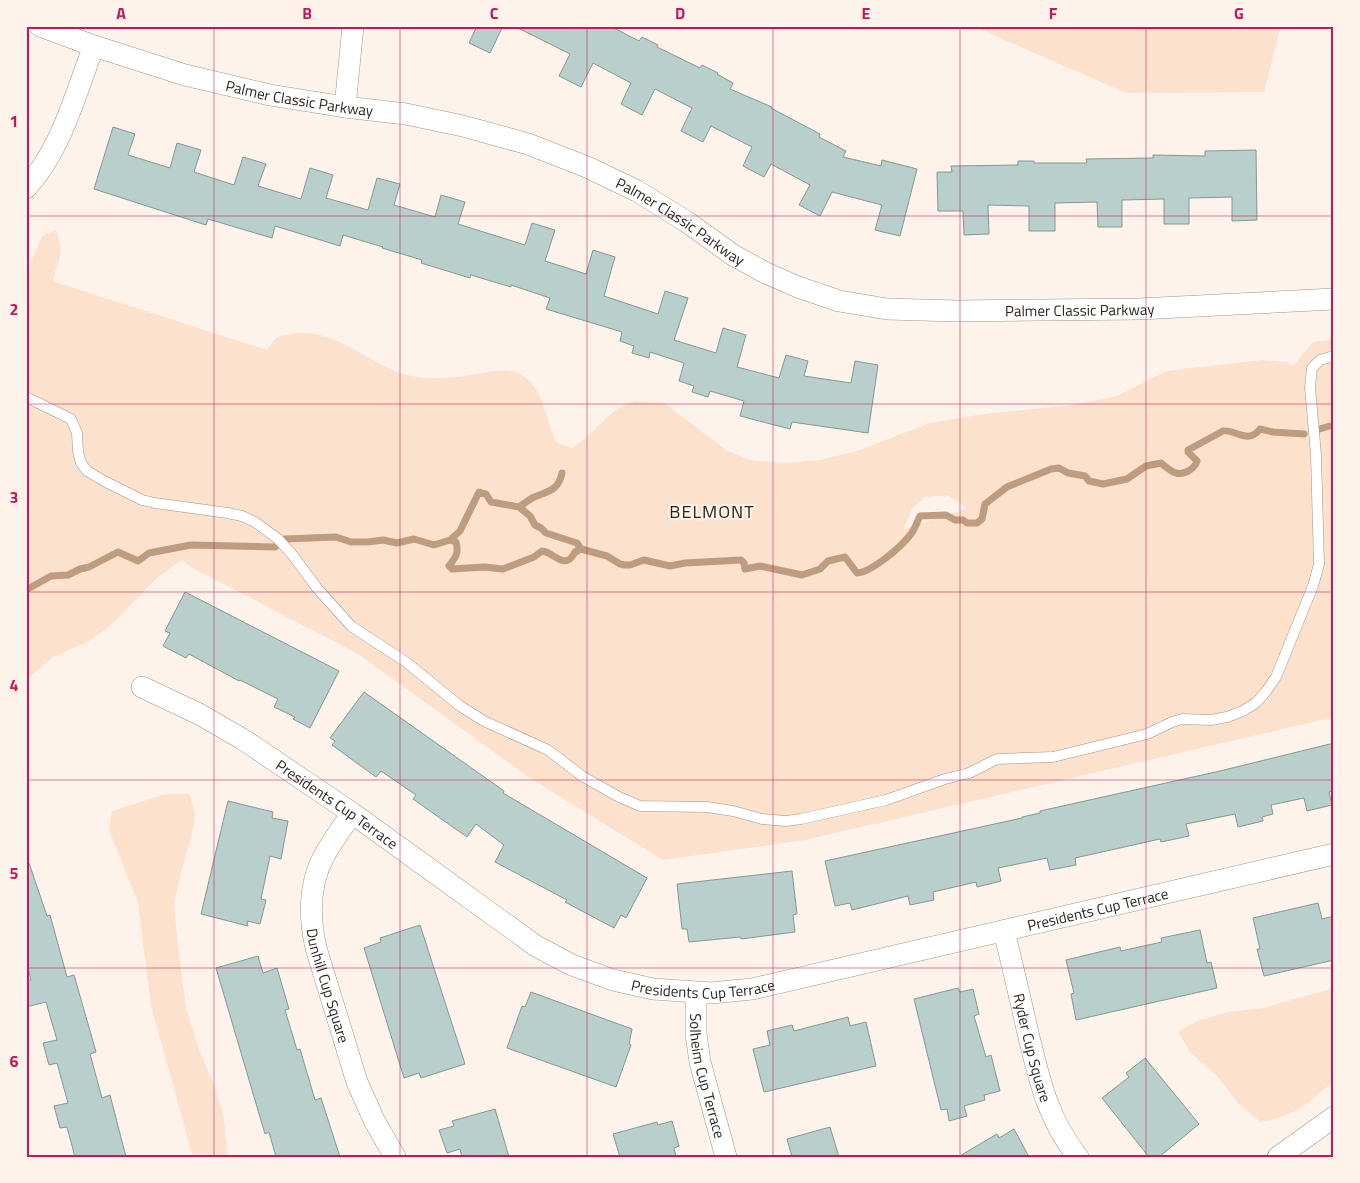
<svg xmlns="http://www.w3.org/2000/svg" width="1360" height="1183" viewBox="0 0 1360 1183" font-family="'Titillium Web',sans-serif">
<rect width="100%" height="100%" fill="#fdf3eb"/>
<!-- green -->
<path fill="#fce1cc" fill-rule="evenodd" d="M 973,26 L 1281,26 L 1264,92 L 1126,93 Z
M 56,230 C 65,252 59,260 52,281 L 267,350 C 270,346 273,341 276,338 C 279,336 284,336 287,335 C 329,324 364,360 400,373 C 419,379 437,379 457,377 C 474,376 505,365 520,374 C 545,388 545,420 557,443 L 572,448 L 583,440 L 614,411 L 634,401 L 664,403 L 726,450 L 750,460 L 784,463 L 821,460 L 857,451 L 930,423 L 984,414 L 1072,405 L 1115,397 L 1167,371 L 1262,360 L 1288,362 L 1292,367 L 1313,342 L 1334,339 L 1334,717 L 805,840 L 663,860 L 530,778 L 358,654 L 191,567 L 182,560 L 158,577 L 109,627 L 87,642 L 53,657 L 26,680 L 26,275 L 42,236 ZM 947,495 L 967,508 L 903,530 L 912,509 L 924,497 Z
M 166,794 L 189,794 L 195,814 L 192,835 L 182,868 L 174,903 L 177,938 L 186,1008 L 198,1047 L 214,1085 L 223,1113 L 228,1157 L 193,1157 L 151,1006 L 138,903 L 109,830 L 112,811 Z
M 1334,988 L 1334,1080 C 1309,1103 1295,1116 1260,1122 L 1238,1103 L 1217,1076 L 1191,1053 L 1178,1032 L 1197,1021 L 1228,1012 L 1263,1008 Z"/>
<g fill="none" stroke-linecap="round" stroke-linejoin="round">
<!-- stream -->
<path stroke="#be9c80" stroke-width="7" d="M 1316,430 L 1330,426
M 519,507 C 523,504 528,501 532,498 C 547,491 558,492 562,473
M 450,540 L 460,531 L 479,492 L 486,494 L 491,502 L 519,507 L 530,516 L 535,525 L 541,528 L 546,533 L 577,543 L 581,549
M 26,590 L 51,576 L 68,575 L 80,569 L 89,567 L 118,552 L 138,561 L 149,553 L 191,545 L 275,547 L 285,539 L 336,537 L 351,542 L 368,542 L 383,540 L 397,543 L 414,539 L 434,545 L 450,540 L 456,542 C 459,553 456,557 449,566 L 452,569 L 484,567 L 503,569 L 534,557 L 542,551 C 554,552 565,572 575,552 L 581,549 L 607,556 L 620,564 L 625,565 L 630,565 L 644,560 L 670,566 L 685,563 L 741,560 L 744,563 L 745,569 L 760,566 L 802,575 L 820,569 L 828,561 L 845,557 L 857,573 C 872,572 901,547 911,534 C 915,529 917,522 920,516 L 946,515 L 955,520 L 963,520 L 967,523 L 977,523 L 982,519 L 985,504 L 1007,487 L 1051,469 L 1059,468 L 1068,473 L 1085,476 L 1089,481 L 1103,484 L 1127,479 L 1146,466 L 1161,463 C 1171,471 1178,478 1190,470 C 1194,467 1196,465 1197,461 L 1188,452 L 1188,450 L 1223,431 C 1235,429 1248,445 1260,429 L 1273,432 L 1304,434"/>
</g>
<!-- building -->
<path fill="#b8cfcb" stroke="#839895" d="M 477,26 L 503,26 L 490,53 L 469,43 Z
M 514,26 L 610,26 L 639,41 L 642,37 L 658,45 L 657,47 L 700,68 L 702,65 L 718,73 L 717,74 L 733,83 L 730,89 L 772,107 L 771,108 L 786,116 L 820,134 L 819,137 L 846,151 L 843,157 L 881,166 L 882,160 L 917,169 L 900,236 L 875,230 L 882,205 L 832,192 L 820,216 L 799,205 L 810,185 L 771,164 L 764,177 L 743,166 L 752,147 L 711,126 L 703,142 L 681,131 L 692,108 L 655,89 L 642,115 L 621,104 L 631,83 L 593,63 L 581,87 L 559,76 L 570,54 Z
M 113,127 L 135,134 L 128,155 L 170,168 L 177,143 L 201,150 L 194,172 L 234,185 L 243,157 L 266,164 L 258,186 L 301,199 L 310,168 L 333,175 L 326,198 L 368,210 L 377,178 L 400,184 L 394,205 L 435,217 L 441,195 L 465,202 L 458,224 L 525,245 L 532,223 L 555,230 L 545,261 L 586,274 L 593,250 L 615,257 L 604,296 L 658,314 L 665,291 L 688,298 L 674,340 L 716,353 L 723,328 L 746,335 L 737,367 L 779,378 L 786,355 L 808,361 L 804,376 L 851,383 L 855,361 L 878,365 L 868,433 L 792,422 L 790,429 L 740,416 L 744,401 L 710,391 L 708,397 L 692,392 L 694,386 L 679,381 L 684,363 L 650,352 L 649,358 L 632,353 L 634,346 L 620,341 L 622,332 L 546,309 L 550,298 L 511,285 L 511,287 L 471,275 L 470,278 L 421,263 L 422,260 L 382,248 L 383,247 L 343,235 L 340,246 L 275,226 L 272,238 L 208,219 L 206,225 L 94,189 Z
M 1256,150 L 1257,220 L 1232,221 L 1232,197 L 1189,198 L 1189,224 L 1164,224 L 1164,199 L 1122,200 L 1122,227 L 1098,227 L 1097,202 L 1055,203 L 1055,231 L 1029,231 L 1029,206 L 988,205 L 989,234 L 964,235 L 963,211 L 938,211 L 937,172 L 952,172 L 951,166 L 1018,165 L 1018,161 L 1034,161 L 1034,163 L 1087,163 L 1086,159 L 1153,158 L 1153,155 L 1205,156 L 1205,151 Z
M 185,592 L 339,671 L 310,728 L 293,719 L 295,717 L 274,707 L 278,699 L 240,680 L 239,681 L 189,654 L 186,658 L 163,646 L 170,633 L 165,631 Z
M 364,692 L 504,791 L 503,793 L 647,878 L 626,918 L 621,915 L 614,928 L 565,902 L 567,900 L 495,862 L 504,845 L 476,824 L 467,837 L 413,799 L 416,795 L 381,771 L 376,777 L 332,745 L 335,741 L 330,738 Z
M 1334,743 L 1334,790 L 1329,792 L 1332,805 L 1307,811 L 1304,798 L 1271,805 L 1273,814 L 1262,817 L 1263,821 L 1238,827 L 1235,814 L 1186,824 L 1189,836 L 1161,842 L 1160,839 L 1075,858 L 1076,865 L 1050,870 L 1047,858 L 998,868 L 1001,881 L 977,887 L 976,882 L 933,892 L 934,900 L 910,905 L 908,896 L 852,910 L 850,903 L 835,906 L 825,861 L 1022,818 L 1022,817 L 1040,813 L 1040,811 L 1220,771 Z
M 228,801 L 273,812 L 272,818 L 288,821 L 281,859 L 270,856 L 261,899 L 266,900 L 260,924 L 247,921 L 248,926 L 201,914 Z
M 29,863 L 47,916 L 50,915 L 67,977 L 74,975 L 96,1052 L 90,1054 L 102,1098 L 110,1095 L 126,1157 L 75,1157 L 67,1127 L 60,1128 L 54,1106 L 68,1103 L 57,1063 L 49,1065 L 43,1043 L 57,1040 L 46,1002 L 26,1007 L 26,981 L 31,980 L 26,961 L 26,864 Z
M 792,871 L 797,914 L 793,915 L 795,932 L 741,939 L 740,937 L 689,942 L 687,929 L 682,929 L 677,884 Z
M 1318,903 L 1322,919 L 1334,916 L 1334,960 L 1264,976 L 1257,949 L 1260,949 L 1253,918 Z
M 420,925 L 465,1064 L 421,1078 L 419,1073 L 404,1078 L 364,948 L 381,942 L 380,938 Z
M 1200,930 L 1207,963 L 1211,962 L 1217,988 L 1076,1020 L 1071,994 L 1074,993 L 1066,960 L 1120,947 L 1121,951 L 1162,942 L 1161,938 Z
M 258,956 L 263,973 L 277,968 L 289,1009 L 285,1010 L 297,1050 L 300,1049 L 315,1100 L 321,1098 L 340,1157 L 276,1157 L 269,1132 L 265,1134 L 216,968 Z
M 958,988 L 960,992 L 973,989 L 979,1014 L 974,1016 L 986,1057 L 991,1055 L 1000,1091 L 984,1095 L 985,1100 L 964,1106 L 967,1116 L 949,1121 L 947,1109 L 941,1110 L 914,999 Z
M 531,992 L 632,1029 L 629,1044 L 631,1045 L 616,1087 L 507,1048 L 522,1006 L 525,1007 Z
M 848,1017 L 850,1026 L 866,1022 L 876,1066 L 764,1092 L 753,1049 L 770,1045 L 767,1031 L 792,1025 L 794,1031 Z
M 1145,1058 L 1199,1124 L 1159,1157 L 1149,1157 L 1102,1098 L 1129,1077 L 1126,1073 Z
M 495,1109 L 509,1157 L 462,1157 L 460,1149 L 447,1153 L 439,1130 L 454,1126 L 452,1121 Z
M 672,1121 L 679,1146 L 674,1148 L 676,1157 L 620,1157 L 613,1134 L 657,1122 L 658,1125 Z
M 830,1127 L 839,1157 L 792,1157 L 787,1139 Z
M 1014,1129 L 1029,1157 L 958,1157 L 997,1134 L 999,1138 Z"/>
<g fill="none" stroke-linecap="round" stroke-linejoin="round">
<defs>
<path id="lane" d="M 26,397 L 71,419 L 77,433 L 78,452 L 81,463 L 87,471 L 106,482 L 142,500 L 155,503 L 228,513 L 242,516 L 255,522 L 278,539 L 291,553 L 317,588 L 351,626 L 406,662 L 460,706 L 484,721 L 548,750 L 582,776 L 619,797 L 640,806 L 707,807 L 733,811 L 762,819 L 786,821 L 801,819 L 886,800 L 945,779 L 969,773 L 997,759 L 1053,757 L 1147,734 L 1172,722 L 1182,719 L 1211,720 L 1227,717 L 1243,711 L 1257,702 L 1267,690 L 1276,677 L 1313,586 L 1319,564 L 1316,455 L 1310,387 L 1312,368 L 1320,360 L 1334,356"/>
<g id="street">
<path id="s1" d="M 40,26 L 94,46 L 185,75 L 270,95 L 345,107 L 406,114 L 463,126 L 528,144 L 587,167 L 637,191 L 687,222 L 733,255 L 764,272 L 798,287 L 839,301 L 887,309 L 957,311 L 1139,309 L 1334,299"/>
<path d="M 345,107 L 353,26"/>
<path d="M 26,188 C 62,149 75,94 94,46"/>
<path id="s2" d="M 142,687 L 199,714 L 244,740 L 352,813 L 536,946 L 572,965 L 613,980 L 653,989 L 711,993 L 752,989 L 1334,854"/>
<path id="s3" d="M 352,813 C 343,827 332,841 324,856 C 309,884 309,917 316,948 L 357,1082 L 374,1120 L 395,1157"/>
<path id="s4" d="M 1004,931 C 1012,964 1020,997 1027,1029 C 1039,1077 1046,1117 1078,1157"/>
<path id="s5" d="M 696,993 L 696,1034 L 700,1062 L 726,1157"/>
<path d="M 1278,1157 L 1334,1117"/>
</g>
</defs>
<!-- lane casing -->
<use href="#lane" stroke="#a29387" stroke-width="11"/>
<!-- street casing -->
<use href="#street" stroke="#a29387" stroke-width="22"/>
<!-- lane -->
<use href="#lane" stroke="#fff" stroke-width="10"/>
<!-- street -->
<use href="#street" stroke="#fff" stroke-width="21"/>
</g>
<!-- grid -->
<path fill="none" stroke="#c2185b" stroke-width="1" stroke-opacity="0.55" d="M 214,26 L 214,1157M 400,26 L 400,1157M 587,26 L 587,1157M 773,26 L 773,1157M 960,26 L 960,1157M 1146,26 L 1146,1157M 26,216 L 1334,216M 26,404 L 1334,404M 26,592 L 1334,592M 26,780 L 1334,780M 26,968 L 1334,968"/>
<g text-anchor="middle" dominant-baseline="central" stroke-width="4.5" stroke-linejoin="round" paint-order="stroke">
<!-- street labels -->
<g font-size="15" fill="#2c2621" stroke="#fdf3eb">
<text stroke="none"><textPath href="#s1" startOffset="270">Palmer Classic Parkway</textPath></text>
<text stroke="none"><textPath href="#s1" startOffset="675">Palmer Classic Parkway</textPath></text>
<text stroke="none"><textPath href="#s1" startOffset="1095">Palmer Classic Parkway</textPath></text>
<text stroke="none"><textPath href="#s2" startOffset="228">Presidents Cup Terrace</textPath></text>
<text stroke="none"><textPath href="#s2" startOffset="1052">Presidents Cup Terrace</textPath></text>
<text stroke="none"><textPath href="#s2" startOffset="648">Presidents Cup Terrace</textPath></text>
<text stroke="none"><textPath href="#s3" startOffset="185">Dunhill Cup Square</textPath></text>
<text stroke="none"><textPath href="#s4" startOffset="120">Ryder Cup Square</textPath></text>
<text stroke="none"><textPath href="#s5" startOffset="84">Solheim Cup Terrace</textPath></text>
</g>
<!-- quarter labels -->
<g font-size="18" letter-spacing="1" fill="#2c2621" stroke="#fdf3eb">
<text x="712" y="511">BELMONT</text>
</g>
</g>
<!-- border -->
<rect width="1360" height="1183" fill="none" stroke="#fdf3eb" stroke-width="55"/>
<rect x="28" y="28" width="1304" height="1128" fill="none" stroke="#c2185b" stroke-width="2"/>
<g font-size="16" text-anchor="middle" font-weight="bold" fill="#c2185b">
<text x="121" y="19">A</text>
<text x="307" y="19">B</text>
<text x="494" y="19">C</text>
<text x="680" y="19">D</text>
<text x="866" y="19">E</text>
<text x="1053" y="19">F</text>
<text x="1239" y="19">G</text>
<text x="14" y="127">1</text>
<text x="14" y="315">2</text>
<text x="14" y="503">3</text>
<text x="14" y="691">4</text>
<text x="14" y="879">5</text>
<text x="14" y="1067">6</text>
</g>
</svg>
